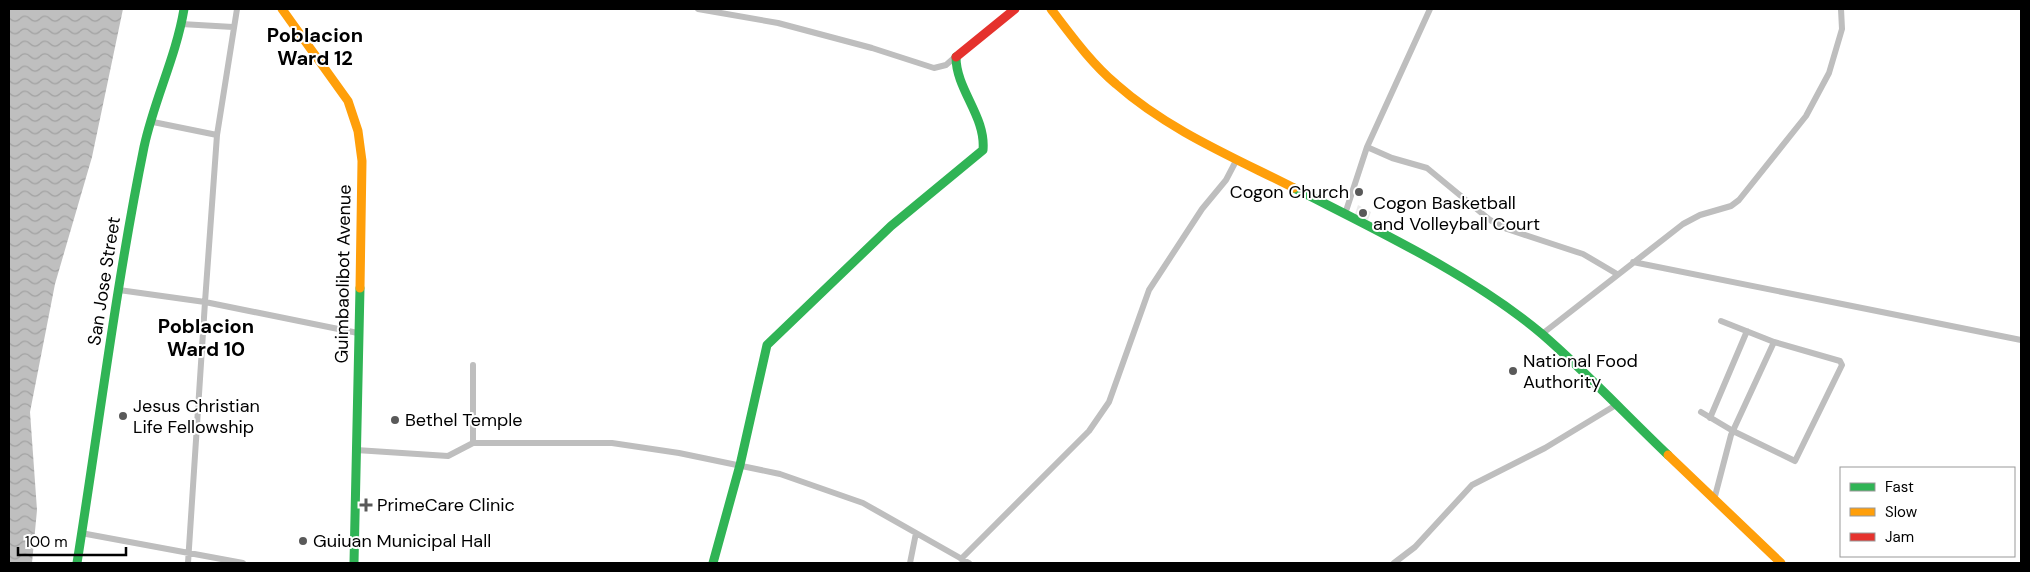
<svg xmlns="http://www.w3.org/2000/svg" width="2030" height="572" viewBox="0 0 2030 572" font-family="'DM Sans',sans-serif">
<defs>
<pattern id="water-waves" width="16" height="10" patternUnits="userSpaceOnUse" patternTransform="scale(1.25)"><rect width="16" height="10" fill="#bfbfbf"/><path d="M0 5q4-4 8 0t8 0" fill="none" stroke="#a2a2a2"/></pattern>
</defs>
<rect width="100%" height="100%" fill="#fff"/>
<!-- park -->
<path fill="#ececec" d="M 1358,205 L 1371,212 L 1368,220 L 1355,214 Z"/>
<!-- water -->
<path fill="url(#water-waves)" d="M 9,9 L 123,9 L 92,157 L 55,284 L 30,412 L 37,510 L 32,563 L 9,563 Z"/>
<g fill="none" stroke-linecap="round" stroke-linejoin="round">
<!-- street -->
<path stroke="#bebebe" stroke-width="6" d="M 237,9 L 217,135 L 205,302 L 358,333
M 698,9 L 778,23 L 872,48 L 934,68 L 946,65 L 955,57
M 181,24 L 233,27
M 153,122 L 217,135
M 1367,147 L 1392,158 L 1427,168 L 1490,220 L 1507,229 L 1583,254 L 1617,274
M 1345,214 L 1367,147 L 1430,9
M 1633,262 L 2021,340
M 119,290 L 205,302 L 188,563
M 1542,334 L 1683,224 L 1700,215 L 1731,206 L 1739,200 L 1806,116 L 1829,73 L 1842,29 L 1841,9
M 473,365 L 473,443
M 1701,412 L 1733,431 L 1795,461 L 1842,365 L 1840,361 L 1774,342 L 1721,321
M 1710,418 L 1747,331
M 356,450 L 448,456 L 473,443 L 612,443 L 679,453 L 780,474 L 863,503 L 969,563
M 1714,500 L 1731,435 L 1774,342
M 81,533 L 243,563
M 961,559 L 1089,431 L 1109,402 L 1149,290 L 1202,209 L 1226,180 L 1237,159
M 910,563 L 916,533
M 1394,563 L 1415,547 L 1472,485 L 1545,448 L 1616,405"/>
<!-- fast -->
<path stroke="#30b455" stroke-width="9" d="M 1294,188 C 1376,230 1472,275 1542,334 C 1586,372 1626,415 1668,455
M 77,563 C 99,425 116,285 144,147 C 154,100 176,57 184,9
M 354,563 L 360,288
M 713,563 L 740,465 L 767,345 L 891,226 L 983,150 C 986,116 956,90 956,57"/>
<!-- slow -->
<path stroke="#ff9f0a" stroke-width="9" d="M 282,9 L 348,101 L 358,131 L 362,161 L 360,288
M 1051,9 C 1071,35 1091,63 1116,84 C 1168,130 1233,157 1294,188
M 1668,455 L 1781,563"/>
<!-- jam -->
<path stroke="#e5322d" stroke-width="9" d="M 956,57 L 1015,9"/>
</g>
<!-- markers -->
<g fill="#595959" stroke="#fff" stroke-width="2">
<circle cx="1359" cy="192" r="5"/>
<circle cx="1363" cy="213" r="5"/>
<circle cx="1513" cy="371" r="5"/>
<circle cx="123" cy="416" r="5"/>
<circle cx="395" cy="420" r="5"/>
<path d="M363.5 497.5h5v5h5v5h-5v5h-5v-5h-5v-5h5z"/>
<circle cx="303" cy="541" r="5"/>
</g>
<g text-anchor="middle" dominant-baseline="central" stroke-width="4" stroke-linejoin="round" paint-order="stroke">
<!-- poi labels -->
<g font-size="18" fill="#000" stroke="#fff" text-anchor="start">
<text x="1349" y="192" text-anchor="end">Cogon Church</text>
<text x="1373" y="203">Cogon Basketball<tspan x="1373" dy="21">and Volleyball Court</tspan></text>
<text x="1523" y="361">National Food<tspan x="1523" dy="21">Authority</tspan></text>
<text x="133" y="406">Jesus Christian<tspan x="133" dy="21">Life Fellowship</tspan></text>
<text x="405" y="420">Bethel Temple</text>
<text x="377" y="505">PrimeCare Clinic</text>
<text x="313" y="541">Guiuan Municipal Hall</text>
</g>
<!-- street labels -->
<g font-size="18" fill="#000" stroke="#fff">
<text transform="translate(343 274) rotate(-89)">Guimbaolibot Avenue</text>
<text transform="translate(104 281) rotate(-81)">San Jose Street</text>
</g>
<!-- quarter labels -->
<g font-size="20" font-weight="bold" fill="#000" stroke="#fff">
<text x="315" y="35">Poblacion<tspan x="315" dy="23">Ward 12</tspan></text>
<text x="206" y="326">Poblacion<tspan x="206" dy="23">Ward 10</tspan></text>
</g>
</g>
<!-- border -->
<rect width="2030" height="572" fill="none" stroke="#000000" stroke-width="20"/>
<!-- legend -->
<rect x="1840" y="467" width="175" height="90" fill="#ffffff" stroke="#999999"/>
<rect x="1850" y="483" width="25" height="8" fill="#30b455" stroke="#999999"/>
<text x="1885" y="492" font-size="15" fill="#000000">Fast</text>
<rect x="1850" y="508" width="25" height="8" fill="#ff9f0a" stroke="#999999"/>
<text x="1885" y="517" font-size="15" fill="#000000">Slow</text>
<rect x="1850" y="533" width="25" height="8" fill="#e5322d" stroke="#999999"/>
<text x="1885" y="542" font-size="15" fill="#000000">Jam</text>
<!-- scale -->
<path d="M18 547v8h108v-8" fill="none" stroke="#000000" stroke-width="2.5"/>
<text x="25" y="547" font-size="15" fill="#000000" stroke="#ffffff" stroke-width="4" paint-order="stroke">100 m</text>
</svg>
